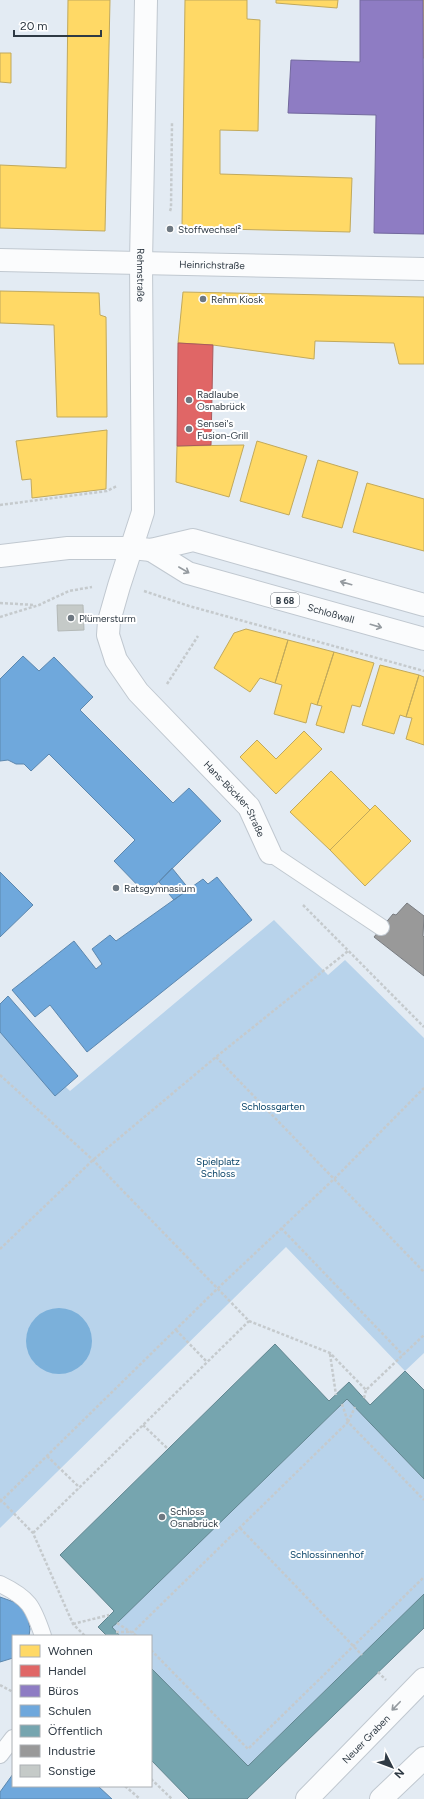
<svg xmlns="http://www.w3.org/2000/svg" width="424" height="1799" viewBox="0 0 424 1799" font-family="Figtree,sans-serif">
<rect width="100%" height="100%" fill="#e3ebf3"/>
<!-- green -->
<path fill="#b8d3eb" d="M 274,920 L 328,975 L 345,960 L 424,1038 L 424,1353 L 405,1371 L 286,1247 L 0,1528 L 0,1024 L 70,1091 Z
M 347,1399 L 424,1479 L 424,1594 L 248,1766 L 151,1668 L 151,1636 L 120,1636 L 112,1627 Z"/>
<!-- water -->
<path fill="#7bb0da" d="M26 1341a33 33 0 1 1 66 0a33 33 0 1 1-66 0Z"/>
<!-- homes -->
<path fill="#ffd966" stroke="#c1a95c" d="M 68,0 L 110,0 L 105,231 L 0,228 L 0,165 L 66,168 Z
M 185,0 L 247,0 L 247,19 L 260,20 L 258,131 L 220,130 L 220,174 L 352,178 L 350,232 L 182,228 Z
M 276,0 L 338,0 L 337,8 L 276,3 Z
M 423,0 L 424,0 L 424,58 L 423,58 Z
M 0,53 L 11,53 L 11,83 L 0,82 Z
M 0,291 L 99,293 L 100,315 L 106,317 L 107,417 L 57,417 L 54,325 L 0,323 Z
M 183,292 L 424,297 L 424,364 L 399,364 L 394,343 L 315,341 L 314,359 L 213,345 L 178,343 Z
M 107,430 L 106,489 L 32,498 L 31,479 L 22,480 L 16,441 Z
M 257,441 L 307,456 L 289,515 L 240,501 Z
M 244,445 L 229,497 L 176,482 L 177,446 Z
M 318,460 L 358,472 L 342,528 L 302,517 Z
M 367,483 L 424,499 L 424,551 L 353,532 Z
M 246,629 L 288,640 L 275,683 L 260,678 L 250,692 L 214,668 L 234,633 Z
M 288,640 L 334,652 L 317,705 L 311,703 L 306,723 L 274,714 L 282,685 L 275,683 Z
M 334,652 L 374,663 L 360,707 L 352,705 L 344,733 L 316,725 L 322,706 L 317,705 Z
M 380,665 L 419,675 L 406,717 L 400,715 L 394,734 L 362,725 Z
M 419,675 L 424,677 L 424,745 L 406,739 L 412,718 L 406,717 Z
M 304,731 L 322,749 L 276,794 L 240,757 L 257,740 L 276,759 Z
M 331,771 L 370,810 L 330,850 L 290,812 Z
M 375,805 L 411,841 L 365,886 L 330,850 Z"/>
<!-- shops -->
<path fill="#e06666" stroke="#ab595c" d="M 178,343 L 213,345 L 211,445 L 177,446 Z"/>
<!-- offices -->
<path fill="#8e7cc3" stroke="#72689d" d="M 360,0 L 423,0 L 424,234 L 374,233 L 376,115 L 288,113 L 291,60 L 360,62 Z"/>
<!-- schools -->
<path fill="#6fa8dc" stroke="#5c87ae" d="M 23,656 L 39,671 L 54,657 L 93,697 L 80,710 L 173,803 L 189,788 L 221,821 L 146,894 L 114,861 L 135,840 L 49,754 L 31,771 L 24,764 L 16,764 L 8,760 L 0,761 L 0,679 Z
M 172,868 L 189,889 L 174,900 L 159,882 Z
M 0,872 L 33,905 L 0,937 Z
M 217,877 L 252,920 L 87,1052 L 50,1005 L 35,1017 L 12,990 L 74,941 L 96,969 L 102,964 L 92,949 L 110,935 L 116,941 L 203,879 L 208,884 Z
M 8,996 L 78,1076 L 55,1096 L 0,1032 L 0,1004 Z
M 0,1597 L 14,1602 L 22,1609 L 28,1619 L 30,1629 L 29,1636 L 13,1636 L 13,1658 L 0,1662 Z
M 13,1774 L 13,1786 L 98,1786 L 112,1799 L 0,1799 L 0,1792 Z"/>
<!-- public -->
<path fill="#76a5af" stroke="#61858f" d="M 275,1344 L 329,1401 L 349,1382 L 370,1405 L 405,1371 L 424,1390 L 424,1479 L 347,1399 L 117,1623 L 112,1627 L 120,1636 L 107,1636 L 98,1627 L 114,1611 L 60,1555 Z
M 424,1594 L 424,1628 L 247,1799 L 189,1799 L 151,1760 L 151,1668 L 248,1766 Z"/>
<!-- industry -->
<path fill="#999" stroke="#797c80" d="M 407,903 L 424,916 L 423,936 L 424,937 L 424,976 L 374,937 L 393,914 L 396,915 Z"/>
<!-- building -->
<path fill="#c5cac8" stroke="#b4b9b7" d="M 57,605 L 83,605 L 84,630 L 58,631 Z"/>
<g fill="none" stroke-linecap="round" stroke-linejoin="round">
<defs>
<path id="service" d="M 270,853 L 381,927
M 0,1584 C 29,1598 33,1606 43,1636
M 0,1755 L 13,1738"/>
<g id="minor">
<path id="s1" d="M 146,0 L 141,263 L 143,512 L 119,586 L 109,621 L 108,635 L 116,660 L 138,692 L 249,807 L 270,853"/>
<path id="s2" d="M 0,260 L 424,269"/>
</g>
<g id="tertiary">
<path id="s3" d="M 307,1799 L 424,1679"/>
<path d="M 381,1799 L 424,1758"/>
</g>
<g id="primary">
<path id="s4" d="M 151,550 L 188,573 L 424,639"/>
<path d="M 0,556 L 68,548 L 132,548 L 151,550 L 193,540 L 424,605"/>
</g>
</defs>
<!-- service casing -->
<use href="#service" stroke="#c0c8d0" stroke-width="18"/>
<!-- minor casing -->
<use href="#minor" stroke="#c0c8d0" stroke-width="24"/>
<!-- tertiary casing -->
<use href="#tertiary" stroke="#c0c8d0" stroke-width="24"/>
<!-- primary casing -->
<use href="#primary" stroke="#c0c8d0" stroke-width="24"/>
<!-- path -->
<path stroke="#c5cacd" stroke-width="2.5" stroke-dasharray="3 2" stroke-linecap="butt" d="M 170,211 L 171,208 L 172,122
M 0,505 L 107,491 L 117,486
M 144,591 L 189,606 L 424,671
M 0,603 L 35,605
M 0,617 L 39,605 L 69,591 L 92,587
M 167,684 L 198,636
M 303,905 L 424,1027
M 216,1057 L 424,1272
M 0,1075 L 93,1160 L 249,1321 L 330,1353 L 366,1390 L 424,1335
M 281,1228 L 403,1355
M 0,1249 L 93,1160 L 216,1057 L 348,951
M 176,1330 L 207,1362
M 330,1354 L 336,1395
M 364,1398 L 366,1390
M 342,1404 L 348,1422
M 348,1422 L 355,1407
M 143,1425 L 167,1448
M 47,1456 L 80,1488
M 0,1499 L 33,1533 L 73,1624 L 85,1636
M 0,1502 L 217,1289 L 334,1179 L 424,1088
M 240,1528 L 362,1655
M 33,1533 L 249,1321
M 117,1623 L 137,1636
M 73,1624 L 109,1615
M 116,1632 L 133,1632 L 348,1422 L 424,1500
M 151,1650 L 248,1749 L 424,1577
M 378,1672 L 386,1680
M 0,1685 L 13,1692
M 151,1779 L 172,1799
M 125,1786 L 140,1799"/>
<!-- service -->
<use href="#service" stroke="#fbfcfd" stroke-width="16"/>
<!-- minor -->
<use href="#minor" stroke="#fbfcfd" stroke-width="22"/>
<!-- tertiary -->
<use href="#tertiary" stroke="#fbfcfd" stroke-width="22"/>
<!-- primary -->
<use href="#primary" stroke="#fbfcfd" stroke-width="22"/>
</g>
<!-- one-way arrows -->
<defs><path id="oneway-shaft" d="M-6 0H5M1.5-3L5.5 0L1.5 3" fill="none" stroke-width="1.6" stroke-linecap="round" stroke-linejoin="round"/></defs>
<g stroke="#959ba0">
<use href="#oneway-shaft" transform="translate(184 570) rotate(30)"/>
<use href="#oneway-shaft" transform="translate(346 583) rotate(-164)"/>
<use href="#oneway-shaft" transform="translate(376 626) rotate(16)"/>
<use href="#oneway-shaft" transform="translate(396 1706) rotate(134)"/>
</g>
<!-- markers -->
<g fill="#6e7881" stroke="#fff" stroke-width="1.5">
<circle cx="170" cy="229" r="4"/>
<circle cx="203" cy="299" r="4"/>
<circle cx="189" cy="400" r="4"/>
<circle cx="189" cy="429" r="4"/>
<circle cx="71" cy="618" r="4"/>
<circle cx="116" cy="888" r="4"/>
<circle cx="162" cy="1517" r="4"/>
</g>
<g text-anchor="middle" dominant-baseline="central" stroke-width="4" stroke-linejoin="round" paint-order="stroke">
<!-- shield labels -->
<rect fill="#fff" stroke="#6d757c" stroke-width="1" x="271" y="593" width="28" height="14" rx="3"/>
<g font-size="9" font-weight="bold" fill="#2f3a44">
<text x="285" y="600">B 68</text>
</g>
<!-- poi labels -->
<g font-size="10" fill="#2f3a44" stroke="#fff" text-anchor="start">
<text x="178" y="229">Stoffwechsel²</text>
<text x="211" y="299">Rehm Kiosk</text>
<text x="197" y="394">Radlaube<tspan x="197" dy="12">Osnabrück</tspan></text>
<text x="197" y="423">Sensei's<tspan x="197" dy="12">Fusion-Grill</tspan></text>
<text x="79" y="618">Plümersturm</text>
<text x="124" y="888">Ratsgymnasium</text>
<text x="170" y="1511">Schloss<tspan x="170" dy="12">Osnabrück</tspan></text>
</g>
<!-- street labels -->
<g font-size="10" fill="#2f3a44" stroke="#fff">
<text stroke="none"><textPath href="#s2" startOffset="212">Heinrichstraße</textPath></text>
<text stroke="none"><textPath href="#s1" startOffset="275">Rehmstraße</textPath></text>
<text stroke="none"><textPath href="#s4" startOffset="192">Schloßwall</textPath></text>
<text stroke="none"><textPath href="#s1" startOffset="850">Hans-Böckler-Straße</textPath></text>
<text stroke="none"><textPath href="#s3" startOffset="84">Neuer Graben</textPath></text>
</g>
<!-- park labels -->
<g font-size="10" fill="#064166" stroke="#fff">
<text x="273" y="1106">Schlossgarten</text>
<text x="218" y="1161">Spielplatz<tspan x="218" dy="12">Schloss</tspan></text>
<text x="327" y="1554">Schlossinnenhof</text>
</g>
</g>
<!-- legend -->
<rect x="12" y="1635" width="140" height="152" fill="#ffffff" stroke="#acb0b4"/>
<rect x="20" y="1645" width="20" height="12" fill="#ffd966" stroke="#acb0b4"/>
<text x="48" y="1655" font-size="12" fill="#2f3a44">Wohnen</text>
<rect x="20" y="1665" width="20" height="12" fill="#e06666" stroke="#acb0b4"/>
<text x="48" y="1675" font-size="12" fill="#2f3a44">Handel</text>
<rect x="20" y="1685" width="20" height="12" fill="#8e7cc3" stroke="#acb0b4"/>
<text x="48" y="1695" font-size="12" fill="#2f3a44">Büros</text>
<rect x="20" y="1705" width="20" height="12" fill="#6fa8dc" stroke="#acb0b4"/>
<text x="48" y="1715" font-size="12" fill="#2f3a44">Schulen</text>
<rect x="20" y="1725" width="20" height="12" fill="#76a5af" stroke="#acb0b4"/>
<text x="48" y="1735" font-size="12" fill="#2f3a44">Öffentlich</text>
<rect x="20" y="1745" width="20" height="12" fill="#999999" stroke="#acb0b4"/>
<text x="48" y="1755" font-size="12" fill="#2f3a44">Industrie</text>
<rect x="20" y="1765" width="20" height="12" fill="#c5cac8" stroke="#acb0b4"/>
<text x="48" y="1775" font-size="12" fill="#2f3a44">Sonstige</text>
<!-- north arrow -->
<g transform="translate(392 1767) rotate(132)" stroke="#ffffff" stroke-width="3" paint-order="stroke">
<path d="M0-3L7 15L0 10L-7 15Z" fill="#2f3a44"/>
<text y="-6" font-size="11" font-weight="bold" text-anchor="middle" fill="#2f3a44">N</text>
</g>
<!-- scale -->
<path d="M14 30v6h87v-6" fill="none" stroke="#2f3a44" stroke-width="2"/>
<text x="20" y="30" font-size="12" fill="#2f3a44" stroke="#ffffff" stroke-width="3" paint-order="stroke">20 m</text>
</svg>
